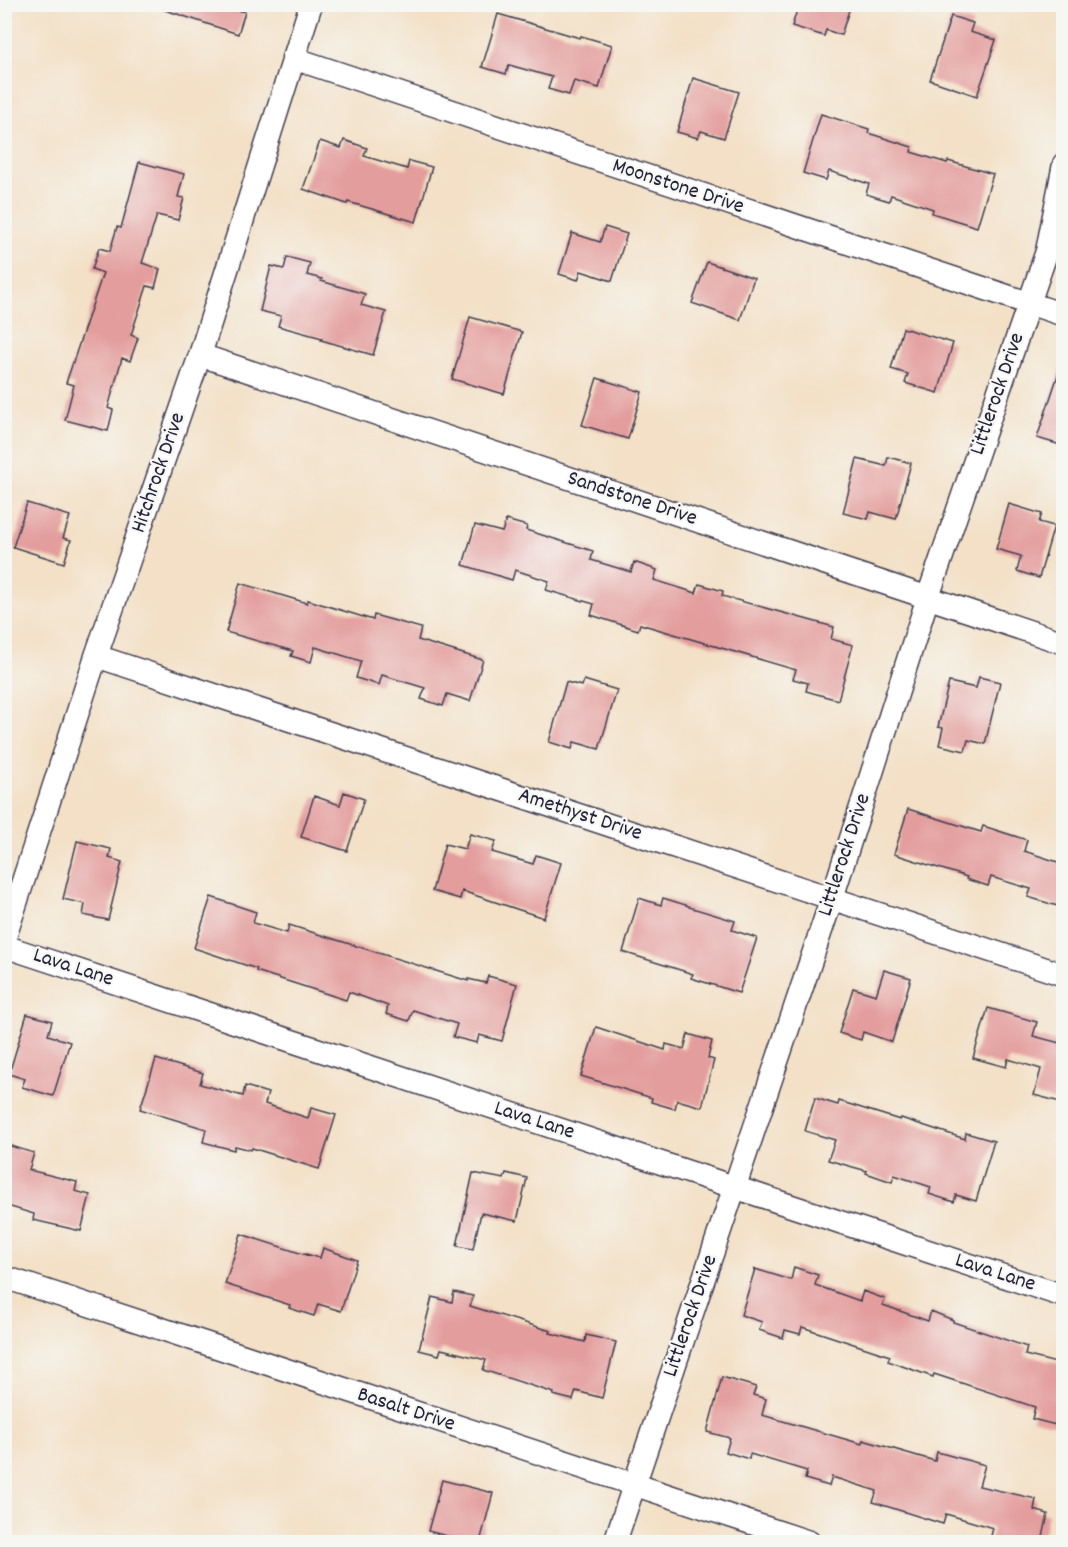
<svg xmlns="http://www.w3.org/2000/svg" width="1068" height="1547" viewBox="0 0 1068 1547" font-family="Dekko,sans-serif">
<rect width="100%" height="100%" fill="#f6f6f2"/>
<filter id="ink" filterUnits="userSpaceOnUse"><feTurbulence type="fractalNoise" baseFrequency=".0167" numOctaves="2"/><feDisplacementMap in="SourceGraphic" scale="12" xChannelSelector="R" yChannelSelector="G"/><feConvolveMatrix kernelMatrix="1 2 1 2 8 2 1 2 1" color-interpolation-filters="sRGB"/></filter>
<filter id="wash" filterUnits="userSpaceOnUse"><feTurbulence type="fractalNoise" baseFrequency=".008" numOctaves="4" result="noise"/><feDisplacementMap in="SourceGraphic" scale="24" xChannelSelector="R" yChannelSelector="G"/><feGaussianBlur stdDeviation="1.35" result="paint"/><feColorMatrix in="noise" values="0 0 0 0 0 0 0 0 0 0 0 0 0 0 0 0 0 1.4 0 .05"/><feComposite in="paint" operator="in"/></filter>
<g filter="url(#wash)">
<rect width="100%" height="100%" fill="#f3e0c6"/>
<g id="blocks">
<!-- building -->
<path fill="#e39d9c" d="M 160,4 L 240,4 L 238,10 L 245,12 L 238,34 L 159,8 Z
M 799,4 L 851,4 L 841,35 L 826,30 L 824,36 L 792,26 Z
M 498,14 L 580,38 L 581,36 L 612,45 L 599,88 L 574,81 L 569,95 L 548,89 L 552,77 L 509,65 L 506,74 L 482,67 Z
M 951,16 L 973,23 L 970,32 L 996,40 L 977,96 L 930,80 Z
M 693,78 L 739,92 L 724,138 L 701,131 L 698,138 L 677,132 Z
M 821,114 L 869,129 L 868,133 L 912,147 L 911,152 L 947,163 L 948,161 L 993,174 L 977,227 L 932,213 L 933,209 L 891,195 L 889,201 L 866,194 L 869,184 L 829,171 L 826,180 L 803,173 Z
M 344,140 L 367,148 L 364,156 L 407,169 L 409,161 L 432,167 L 416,222 L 348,202 L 347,204 L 303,189 L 320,141 L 341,148 Z
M 139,162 L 184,174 L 178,197 L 184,198 L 178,220 L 157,215 L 142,263 L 160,269 L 155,288 L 147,286 L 131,335 L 138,338 L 130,361 L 122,358 L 108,408 L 113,410 L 108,431 L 65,420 L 74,385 L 66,383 L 103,273 L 92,269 L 99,248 L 110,251 L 117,227 L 121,228 Z
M 605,227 L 627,234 L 612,281 L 581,271 L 578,280 L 559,274 L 572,233 L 600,242 Z
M 287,257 L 310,263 L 307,275 L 322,279 L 321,281 L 365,294 L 361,305 L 386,312 L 373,355 L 321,340 L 322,338 L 278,326 L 281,316 L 260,311 L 271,266 L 284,269 Z
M 707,262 L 754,278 L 740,320 L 692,303 Z
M 470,317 L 522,332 L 504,394 L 452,379 Z
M 903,328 L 953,343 L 938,393 L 905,383 L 908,374 L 891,369 Z
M 1060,369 L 1064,370 L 1064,446 L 1037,438 Z
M 597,378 L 642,392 L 628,439 L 582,425 Z
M 888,457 L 911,463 L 896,519 L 870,512 L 868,519 L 843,513 L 857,459 L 886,466 Z
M 27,503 L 70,516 L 63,538 L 71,540 L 64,563 L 13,547 Z
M 1009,504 L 1042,514 L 1039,522 L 1054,526 L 1039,578 L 1017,571 L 1021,556 L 996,549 Z
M 506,520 L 527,526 L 526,530 L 593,551 L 591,560 L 631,572 L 634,562 L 657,570 L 654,580 L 696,593 L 699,584 L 723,591 L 722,596 L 834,627 L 831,639 L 853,645 L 838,700 L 806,691 L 808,683 L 793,679 L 796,670 L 640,624 L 638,630 L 591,615 L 594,604 L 546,590 L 549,581 L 515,570 L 512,580 L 463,565 L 475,525 L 502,532 Z
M 240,583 L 307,603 L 308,600 L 373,620 L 374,615 L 421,628 L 418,640 L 483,660 L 470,701 L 447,694 L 443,706 L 421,699 L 425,688 L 382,675 L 379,685 L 356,678 L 361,661 L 315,647 L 311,662 L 291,656 L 293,651 L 226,632 Z
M 979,677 L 1000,682 L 985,744 L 968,740 L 965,751 L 939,745 L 943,728 L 938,727 L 949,682 L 976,688 Z
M 584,680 L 617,690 L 599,749 L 574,742 L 572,749 L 549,742 L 566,682 L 582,686 Z
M 344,792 L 364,799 L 347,851 L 301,837 L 314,796 L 340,805 Z
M 908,809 L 981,832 L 983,826 L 1027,840 L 1024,851 L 1064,864 L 1064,908 L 1028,897 L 1031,889 L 991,877 L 988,886 L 966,879 L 967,877 L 894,854 Z
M 470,834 L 496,841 L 492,852 L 533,864 L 536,855 L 561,863 L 544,918 L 462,891 L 460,899 L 432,891 L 445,844 L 465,849 Z
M 77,841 L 111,849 L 109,858 L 122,862 L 108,920 L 83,915 L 85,904 L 63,899 Z
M 211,897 L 256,912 L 253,923 L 287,933 L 289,925 L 468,981 L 468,979 L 486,983 L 488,976 L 517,984 L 502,1041 L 479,1035 L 477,1043 L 453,1037 L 457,1024 L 413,1010 L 409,1021 L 386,1014 L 388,1006 L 349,992 L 346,1000 L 256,971 L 257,969 L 194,948 Z
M 639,898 L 661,905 L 663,898 L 689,906 L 689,907 L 735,921 L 732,930 L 757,938 L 739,993 L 691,978 L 693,974 L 623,952 Z
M 884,970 L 911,978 L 892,1042 L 863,1032 L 861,1040 L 839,1033 L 853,988 L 876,995 Z
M 988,1008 L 1037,1022 L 1033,1036 L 1064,1044 L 1064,1103 L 1034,1095 L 1041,1069 L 1008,1059 L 1006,1067 L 973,1058 Z
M 27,1014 L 52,1021 L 48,1035 L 70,1042 L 53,1096 L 22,1087 L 25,1079 L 9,1074 Z
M 596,1027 L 665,1050 L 666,1044 L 684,1049 L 688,1034 L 712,1041 L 708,1058 L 714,1060 L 702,1107 L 677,1100 L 675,1109 L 651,1102 L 652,1098 L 581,1076 Z
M 156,1059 L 203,1073 L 200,1084 L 243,1096 L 245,1086 L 268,1093 L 265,1104 L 308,1118 L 311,1108 L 336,1115 L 319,1169 L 252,1148 L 251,1150 L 235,1146 L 234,1150 L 203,1142 L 206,1129 L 140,1109 Z
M 815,1098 L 838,1105 L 839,1101 L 900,1120 L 901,1118 L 965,1139 L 966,1133 L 994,1141 L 976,1201 L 956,1195 L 954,1202 L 929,1194 L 931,1187 L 894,1175 L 892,1182 L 866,1173 L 867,1171 L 828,1160 L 835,1140 L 805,1131 Z
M 4,1144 L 34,1153 L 29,1170 L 77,1182 L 75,1191 L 90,1195 L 81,1231 L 33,1220 L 34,1214 L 4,1205 Z
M 473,1173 L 504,1179 L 506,1173 L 527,1178 L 517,1221 L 481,1213 L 473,1249 L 457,1246 Z
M 241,1234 L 306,1255 L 306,1254 L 320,1258 L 323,1248 L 357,1260 L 341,1311 L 318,1304 L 314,1316 L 289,1308 L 290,1305 L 225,1284 Z
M 794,1267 L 818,1275 L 815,1285 L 860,1301 L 863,1291 L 885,1299 L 883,1305 L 928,1321 L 931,1311 L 953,1320 L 953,1322 L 1027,1347 L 1025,1355 L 1064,1365 L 1064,1427 L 1032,1419 L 1035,1407 L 934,1374 L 933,1377 L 888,1361 L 890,1356 L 802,1327 L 800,1334 L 785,1330 L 783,1338 L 759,1330 L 762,1322 L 741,1315 L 755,1269 L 791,1280 Z
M 454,1292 L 473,1296 L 470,1306 L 551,1331 L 550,1333 L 585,1342 L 586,1335 L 616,1342 L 602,1398 L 576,1391 L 573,1400 L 553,1395 L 554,1393 L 483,1370 L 486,1360 L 441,1349 L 439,1355 L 419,1350 L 432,1297 L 452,1302 Z
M 722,1377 L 756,1387 L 753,1395 L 766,1399 L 762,1415 L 862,1444 L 863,1440 L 935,1461 L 937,1452 L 985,1465 L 979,1486 L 1036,1499 L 1034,1510 L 1048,1514 L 1042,1542 L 1002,1542 L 990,1540 L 993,1528 L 946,1514 L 943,1524 L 873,1502 L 877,1491 L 832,1477 L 829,1486 L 805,1479 L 807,1471 L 750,1454 L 749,1459 L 726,1452 L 730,1438 L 707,1432 Z
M 442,1480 L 493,1493 L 480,1542 L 470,1542 L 428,1531 Z"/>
</g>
</g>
<g filter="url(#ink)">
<use href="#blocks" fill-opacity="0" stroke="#413e50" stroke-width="1.5"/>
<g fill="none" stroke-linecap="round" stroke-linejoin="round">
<defs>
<path id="minor" d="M 293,58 L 1064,315
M 200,355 L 1064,643
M 96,656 L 1064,975
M 4,940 L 96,656 L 200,355 L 311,4
M 4,946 L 1064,1296
M 4,1277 L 809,1542
M 615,1542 L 832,898 L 928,597 L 1047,251 L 1064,164"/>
</defs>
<!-- minor casing -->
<use href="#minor" stroke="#413e50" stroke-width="25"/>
<!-- minor -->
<use href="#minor" stroke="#fff" stroke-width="22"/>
</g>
</g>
<g text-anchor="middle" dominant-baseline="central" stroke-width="4.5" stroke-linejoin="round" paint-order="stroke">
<!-- street labels -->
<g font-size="22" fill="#22223b" stroke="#f6f6f2">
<text transform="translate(678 187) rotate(18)">Moonstone Drive</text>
<text transform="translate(998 394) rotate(-71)">Littlerock Drive</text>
<text transform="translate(159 473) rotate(-71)">Hitchrock Drive</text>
<text transform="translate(632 499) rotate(18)">Sandstone Drive</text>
<text transform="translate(580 815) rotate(18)">Amethyst Drive</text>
<text transform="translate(845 855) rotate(-72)">Littlerock Drive</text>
<text transform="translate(73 968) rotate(18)">Lava Lane</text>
<text transform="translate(534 1121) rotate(18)">Lava Lane</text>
<text transform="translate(995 1273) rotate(18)">Lava Lane</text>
<text transform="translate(691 1316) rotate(-71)">Littlerock Drive</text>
<text transform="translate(406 1410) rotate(18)">Basalt Drive</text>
</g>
</g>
<!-- margin -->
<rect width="1068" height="1547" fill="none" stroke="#f6f6f2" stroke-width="24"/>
</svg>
